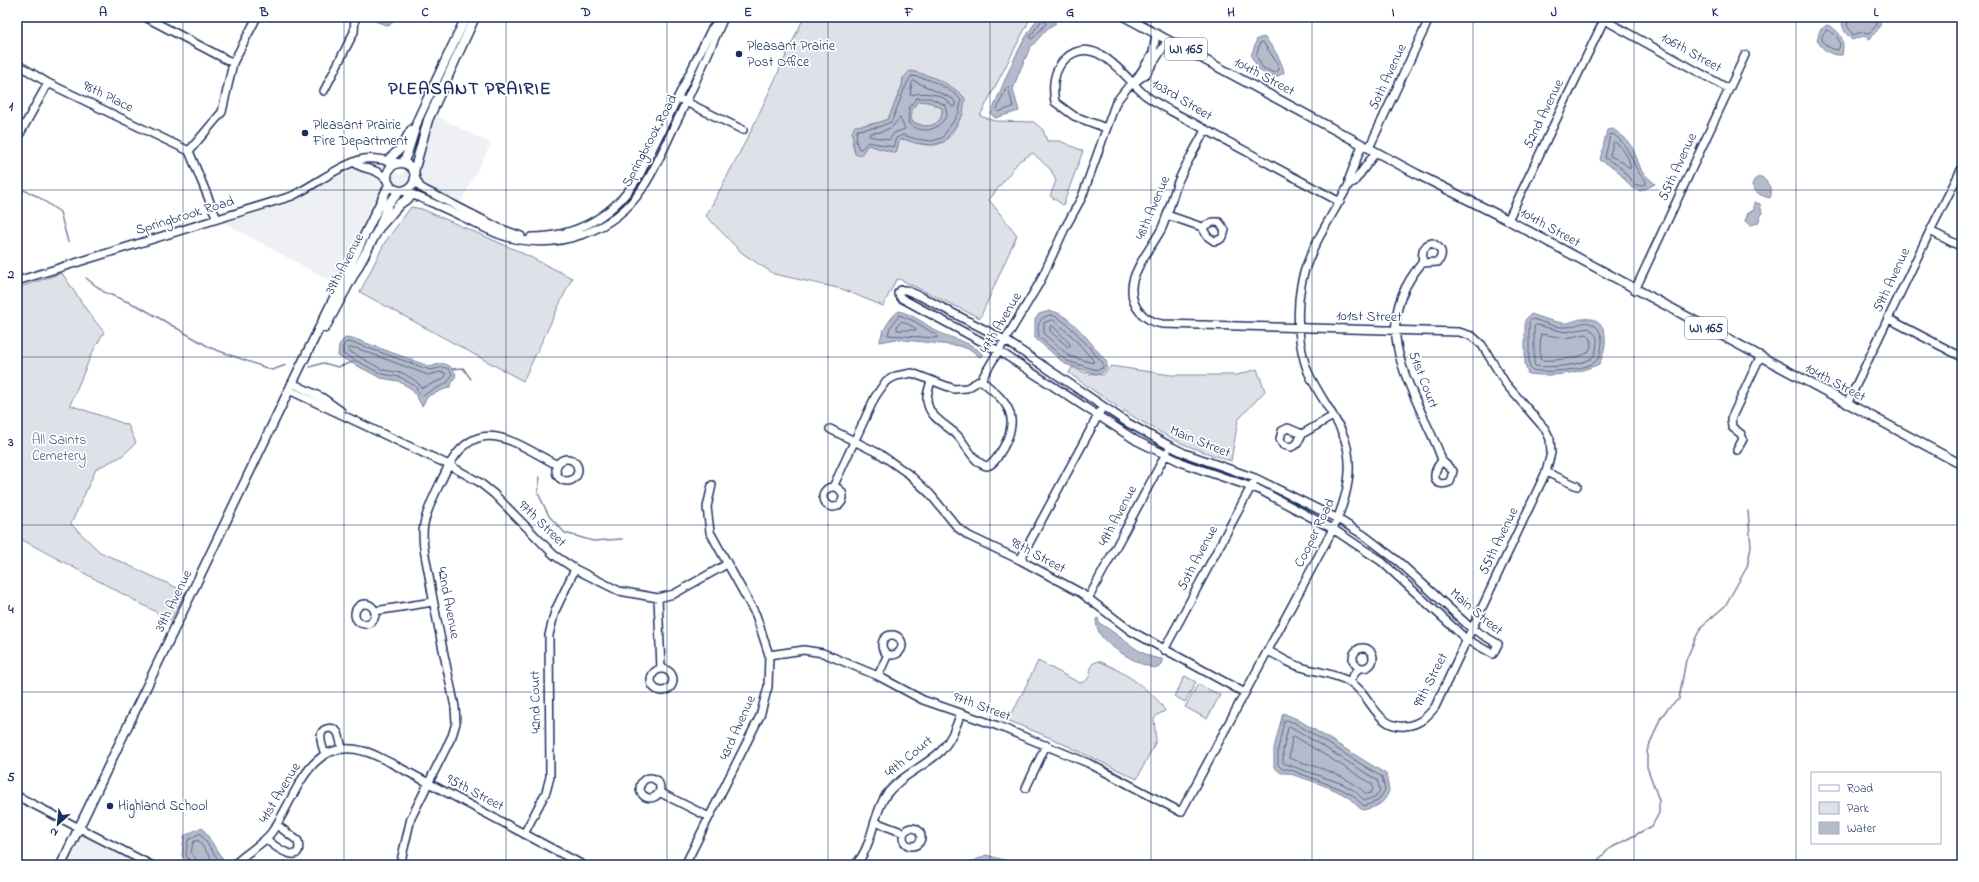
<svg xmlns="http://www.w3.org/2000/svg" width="1979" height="882" viewBox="0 0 1979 882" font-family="'Indie Flower',sans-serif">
<rect width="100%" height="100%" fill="#fff"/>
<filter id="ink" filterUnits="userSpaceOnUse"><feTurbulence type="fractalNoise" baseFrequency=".025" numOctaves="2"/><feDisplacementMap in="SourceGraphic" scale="8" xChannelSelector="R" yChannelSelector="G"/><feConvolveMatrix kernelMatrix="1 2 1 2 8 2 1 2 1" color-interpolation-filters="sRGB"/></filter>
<g filter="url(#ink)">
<!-- built -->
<path fill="#eff0f4" d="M 431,113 L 491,144 L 458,207 L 400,189 L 391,193 L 375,214 L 340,286 L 217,219 L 276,202 L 341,167 L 364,164 L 375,164 L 401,175 L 411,161 L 419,134 Z
M 79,829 L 144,865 L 61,865 Z"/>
<!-- green -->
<path fill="#dee1e7" stroke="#7c88a2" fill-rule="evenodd" d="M 804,17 L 1031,17 L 980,116 L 995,121 L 1034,122 L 1043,130 L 1047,141 L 1060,141 L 1083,151 L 1063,205 L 1050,196 L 1056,181 L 1051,170 L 1033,153 L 1019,161 L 989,200 L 1017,235 L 980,318 L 899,279 L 896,280 L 883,306 L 842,289 L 774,274 L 742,253 L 706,216 L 750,133 ZM 903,78 L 963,114 C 958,122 953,134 946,140 C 935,150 915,143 904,139 L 899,141 L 896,153 L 868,145 L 855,154 L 852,142 L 868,124 L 878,123 L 888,119 L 902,86 Z
M 918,101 L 929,102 L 942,108 C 944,128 924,130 911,120 L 912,109 Z
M 411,207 L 422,209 L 516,250 L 572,278 L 523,381 L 360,292 L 385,242 Z
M 62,273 L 88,312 L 104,332 L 92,353 L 70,405 L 128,425 L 136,443 L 122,456 L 96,469 L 71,524 L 100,552 L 186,592 L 171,620 L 17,537 L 17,288 Z
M 1111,366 L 1171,375 L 1237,375 L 1257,369 L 1265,391 L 1238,420 L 1231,461 C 1214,455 1196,450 1179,442 C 1141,423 1104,399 1069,373 L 1072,367 L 1086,373 L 1103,375 Z
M 1038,661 L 1080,683 C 1092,680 1089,673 1092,664 L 1098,661 C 1117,667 1157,693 1165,711 L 1157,715 L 1154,719 L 1156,741 L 1137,779 L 1053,739 L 1007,720 L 1016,706 Z
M 1185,676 L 1196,682 L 1185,702 L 1174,696 Z
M 1198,684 L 1220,695 L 1207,719 L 1185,707 Z"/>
<!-- water -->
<path fill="#b5bbca" stroke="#77839f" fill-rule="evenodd" d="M 374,17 L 397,17 L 389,26 L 375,21 Z
M 1039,17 L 1045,17 L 1056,23 L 1048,28 L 1030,48 L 1018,75 L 1013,90 L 1019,111 L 995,118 L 991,114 C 1005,80 1017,46 1039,17 Z
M 1847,17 L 1877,17 C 1886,26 1875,31 1870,39 L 1863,36 L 1852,40 L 1845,32 L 1842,24 Z
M 1827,25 C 1841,31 1845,40 1842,55 C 1831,56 1822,50 1817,40 L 1820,30 Z
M 1264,37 C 1272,45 1283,62 1284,73 L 1274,78 L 1260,71 L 1251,56 L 1257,39 Z
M 910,71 C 929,74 952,84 965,98 L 963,114 L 945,141 L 933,145 L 915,143 L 904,139 L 899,141 L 896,153 L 868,145 L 860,156 L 855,154 L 852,132 L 855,126 L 878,123 L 888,119 L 902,86 L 903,78 ZM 918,101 L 929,102 L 942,108 C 944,127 924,130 911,121 L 912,109 Z
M 1613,129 L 1625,138 L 1633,149 L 1642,172 L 1655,184 L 1641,191 L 1632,188 L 1616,169 L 1600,160 L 1607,130 Z
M 1759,177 L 1762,177 C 1768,183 1774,190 1770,198 C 1761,196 1755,193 1752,185 L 1754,180 Z
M 1754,202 L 1760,204 L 1762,213 L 1758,223 L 1751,225 L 1745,221 L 1748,213 L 1754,210 Z
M 899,311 C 914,315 925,324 938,332 C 952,339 973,342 983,355 L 980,357 L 971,350 L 960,346 L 896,339 L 880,342 C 880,333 892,315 899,311 Z
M 1050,311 C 1068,311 1094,347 1106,361 C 1109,368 1104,374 1097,374 L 1065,364 L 1035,338 L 1035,320 L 1039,314 Z
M 1531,314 C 1541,317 1552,322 1564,323 C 1570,324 1576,319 1582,319 C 1611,315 1608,347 1599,364 C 1576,374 1553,377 1528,374 L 1525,364 L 1525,320 Z
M 345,338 L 358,340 L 431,367 C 442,361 451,363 456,375 L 450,387 L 428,396 L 422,406 L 412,389 L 398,381 L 381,378 L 338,356 L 339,345 Z
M 1098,618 L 1099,623 C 1118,633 1141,658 1162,659 L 1162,663 L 1158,668 C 1145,669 1110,648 1102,637 C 1098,632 1096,625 1096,619 Z
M 1283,713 L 1297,719 L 1386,774 L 1389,791 C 1384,804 1377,807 1363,810 C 1357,807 1354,802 1349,798 C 1336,788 1303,778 1287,773 L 1281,773 L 1274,767 L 1274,748 Z
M 202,827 L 223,860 L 217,865 L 190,865 L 182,856 L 184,836 Z
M 986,855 L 1008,861 L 1012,865 L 966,865 Z"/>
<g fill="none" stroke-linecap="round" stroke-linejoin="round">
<!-- shore -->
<path stroke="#596789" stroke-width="1" d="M 1850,17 L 1847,25 L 1853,35 L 1862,32 L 1869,33 L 1877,25 L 1875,17
M 1043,19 L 1046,24 L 1033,38 L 1031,39 L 1030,37 Z
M 1827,30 C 1836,33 1843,42 1838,50 C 1828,49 1814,39 1827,30 Z
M 1263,42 L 1279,66 L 1279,70 L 1274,73 L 1263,68 L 1256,56 L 1260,43 Z
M 912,76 C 927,77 951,88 961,100 L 959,113 L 942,138 L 932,141 L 916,139 L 903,135 L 896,138 L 893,147 L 868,142 L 861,149 L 859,149 L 856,141 L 857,130 L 879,127 L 891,122 C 897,111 905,82 912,76 Z
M 914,81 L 953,99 L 955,101 L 955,106 L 952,107 C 944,92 924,92 910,95 L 912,83 Z
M 1008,87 L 1013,107 L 998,112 L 997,109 L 1006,88 Z
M 917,98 L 930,98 L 945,105 L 947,115 C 938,131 923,135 908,123 L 909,108 Z
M 900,118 L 905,129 L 894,133 L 889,140 L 869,136 L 870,133 L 881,132 L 892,127 Z
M 1613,134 C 1634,149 1631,168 1646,181 L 1646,184 L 1641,186 L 1634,184 L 1619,166 L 1605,158 L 1610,135 Z
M 1615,142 C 1622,146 1632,161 1630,169 L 1621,161 L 1610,156 L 1613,143 Z
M 900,315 L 914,321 L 936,335 L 937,338 L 888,335 L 890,328 Z
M 1050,315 C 1065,315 1092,352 1103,363 L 1103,368 L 1097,370 L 1067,361 L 1039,337 C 1037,325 1038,318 1050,315 Z
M 1533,319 C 1543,322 1555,328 1566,327 C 1576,327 1585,318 1595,326 C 1600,330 1602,336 1602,342 C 1601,349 1601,355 1597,360 C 1588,371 1544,373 1531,370 L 1529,363 L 1529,322 Z
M 1053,320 L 1071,335 L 1093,360 L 1093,363 L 1069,356 L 1044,334 L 1044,323 Z
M 902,321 L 915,328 L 916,330 L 897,330 L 897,327 Z
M 1537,325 L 1565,332 L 1589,328 L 1597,337 C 1597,343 1597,353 1592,358 C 1580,366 1549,368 1535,366 L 1534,363 L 1534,327 Z
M 1053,326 L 1070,344 L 1070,347 L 1068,347 L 1050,331 L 1050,327 Z
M 1541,334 L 1566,338 L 1587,334 L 1591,339 C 1591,343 1591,348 1589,351 C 1583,359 1550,361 1541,360 L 1540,358 Z
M 347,342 L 357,344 L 430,370 C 438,369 449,363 452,375 L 447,383 L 421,396 L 415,386 L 400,377 L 382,374 L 343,354 L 343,347 Z
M 348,348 L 356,348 L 428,375 L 440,372 L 445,373 L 446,376 L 443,379 L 422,388 L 417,382 L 403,373 L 383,370 L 349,351 Z
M 1287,720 L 1295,723 L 1382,777 L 1385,790 L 1378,801 L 1364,806 L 1352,795 L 1341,789 L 1288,769 L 1282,769 L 1278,765 L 1278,749 L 1284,721 Z
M 1290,726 L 1377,780 L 1380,790 L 1375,798 L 1364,800 L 1355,791 L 1343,784 L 1283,763 L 1283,750 L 1288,728 Z
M 1294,736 L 1372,784 L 1373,789 L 1371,793 L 1366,794 C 1347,774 1315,767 1289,758 L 1292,738 Z
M 192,865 L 186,855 L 188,840 L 200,833 L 217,858 L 215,865
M 197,865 L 196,859 L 191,853 L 193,842 L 198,840 L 211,858 L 210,865"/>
<!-- stream -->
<path stroke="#77839f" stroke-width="1.5" d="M 17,187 L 37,196 L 60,212 L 68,242
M 86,278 L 104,292 L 140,307 L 211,348 L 272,370 L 286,365
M 310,367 L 323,363 L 338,367 L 353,362
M 452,369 L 463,368 L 471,379
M 540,477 L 538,493 L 549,516 L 565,533 L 593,541 L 622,539
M 1593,865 L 1609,849 L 1652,826 L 1659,813 L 1659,800 L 1647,767 L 1647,751 L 1660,719 L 1668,708 L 1679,699 L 1686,660 L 1696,637 L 1702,626 L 1725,606 L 1747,567 L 1751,547 L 1748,511"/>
<defs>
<path id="minor" d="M 145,17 L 233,63
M 1599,17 L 1729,89
M 17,64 L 48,83 L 189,151
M 1134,83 L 1153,53 L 1156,34
M 324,91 L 354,32 L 355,17
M 682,100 L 743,130
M 1106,128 L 1074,116 L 1055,102 C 1052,86 1053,71 1065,59 C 1095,31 1125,78 1145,95 C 1153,101 1163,106 1171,111 L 1340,202
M 1205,130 C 1196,148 1185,165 1177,184 C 1172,199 1168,214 1162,228 C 1154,244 1132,270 1132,288 C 1131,307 1144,321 1162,324 L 1459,332 L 1472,336 L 1482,345 L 1506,384 L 1545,429 L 1550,439 L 1551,453 L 1546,472 L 1435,707 C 1427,717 1419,725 1405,726 C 1376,729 1371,694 1350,682 C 1336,674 1317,672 1301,667 C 1289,664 1279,656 1268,651
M 17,139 L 48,83
M 1369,148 L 1430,17
M 355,163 C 365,171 374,166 386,179
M 415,177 L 420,187 L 425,190 L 499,228 L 521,236
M 1350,183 L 1354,182 L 1376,152
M 403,191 C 425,199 446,209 467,219 C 481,226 496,235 511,238 C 560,250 614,231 642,189 C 655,170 664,148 674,127 C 692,91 708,54 724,17
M 1167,215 L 1202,227 L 1207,236 L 1214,241 L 1219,240 L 1223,237 L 1225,230 L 1219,222 L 1213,222 L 1202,227
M 217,219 L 189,151 L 222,112 L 233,63 L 257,17
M 1508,220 L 1604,20
M 1930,231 L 1962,247
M 531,237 C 579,237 616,214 640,174 L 711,30 L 720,19
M 1432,243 C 1442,248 1444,254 1438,262 L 1422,263 L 1423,250 L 1427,245 Z
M 1422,263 C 1374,319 1401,367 1427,425 C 1432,436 1439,449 1442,461 L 1453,471 L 1450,482 C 1432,489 1431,472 1442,461
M 17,281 L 292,196 C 315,185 335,168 359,160 C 371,156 388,161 399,163
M 901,290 L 906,290 L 920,296 L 1005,340 L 1128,423 L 1170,446 L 1184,453 L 1255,478 L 1338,519 L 1365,536 L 1399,562 L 1471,628 L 1498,644 L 1493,654 L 1466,639 L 1381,561 L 1333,529 L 1260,490 L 1185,464 L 1137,441 L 999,351 L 901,298 L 898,293 Z
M 1635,290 L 1745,55
M 1889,319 L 1962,357
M 931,381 C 929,389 925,397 928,405 C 931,418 948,426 957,435 C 966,444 974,464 987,466 C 995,464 999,454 1003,448 C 1022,414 1006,402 981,380
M 292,383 L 323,398 L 341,411
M 289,390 L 449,465 L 479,482 L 494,494 L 554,555 L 575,569 L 619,591 L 658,598 L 674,594 L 727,564
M 1847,404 L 1930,231 L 1962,168
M 830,429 L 880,454 L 910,475 L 930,494 L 958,528 L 969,536 L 1020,560 L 1081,593 L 1131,631 L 1245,693
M 1302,434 L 1288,428 L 1282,431 L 1280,439 L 1283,445 L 1291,447 L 1297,444 L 1302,434 L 1333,416
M 1737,450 L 1743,439 L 1741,434 L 1732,427 L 1731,419 L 1760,357
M556 470a11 11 0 1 1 22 0a11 11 0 1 1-22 0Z
M 1546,472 L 1577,486
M 834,485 L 875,397 L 886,381 L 896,376 L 912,373 L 954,389 L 967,388 L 981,380 L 1040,282 L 1065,228 L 1082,197 L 1116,102 L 1127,88 L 1146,74 L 1168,40
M823 497a10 10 0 1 1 20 0a10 10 0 1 1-20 0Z
M 1020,560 L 1100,412
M 658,598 L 661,669
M 1088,599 L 1167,452
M355 614a10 10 0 1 1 20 0a10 10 0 1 1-20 0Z
M 375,611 L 433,602
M882 645a10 10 0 1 1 20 0a10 10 0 1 1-20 0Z
M1353 658a10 10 0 1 1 20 0a10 10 0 1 1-20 0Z
M 1164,650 L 1253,483
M 769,655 L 804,650 L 823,653 L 878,676 L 923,700 L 998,726 L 1088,763 L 1181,812 L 1333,529 C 1347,498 1357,463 1341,430 C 1331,410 1317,392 1308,372 C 1298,346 1296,312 1301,285 C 1307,251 1333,215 1349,184 L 1349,179 L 1362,145
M651 680a11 11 0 1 1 22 0a11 11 0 1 1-22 0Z
M 878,676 L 888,654
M 1349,682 L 1359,667
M 325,754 C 323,749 320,741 321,735 C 322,727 334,726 338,733 C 340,738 341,744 342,749
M640 788a10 10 0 1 1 20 0a10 10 0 1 1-20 0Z
M 1026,788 L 1046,745
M 659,792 L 709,817
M 17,796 L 151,865
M 875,822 L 904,833
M903 837a9 9 0 1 1 18 0a9 9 0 1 1-18 0Z
M 524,834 L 546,792 L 550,777 L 549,635 L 555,611 L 575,569
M 266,839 C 273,845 304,869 298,841 L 277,825
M 234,865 C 245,853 261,846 271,833 C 296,800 307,736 363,751 C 373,753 382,759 391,763 L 583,865
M 400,865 L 411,818 L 452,736 L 456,723 L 455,707 C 446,663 436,620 429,576 C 426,559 421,541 424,524 C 428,505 438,488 446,471 C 476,411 514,442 557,465
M 685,865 L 760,716 L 768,687 L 769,655 L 756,615 L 710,532 L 707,507 L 712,485
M 855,865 C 873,847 872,816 886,795 C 900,776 924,767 941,751 C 951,740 956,727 961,713"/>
<path id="major" d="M 1125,17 L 1417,174 L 1508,220 L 1962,465
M 387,161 L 400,149 L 411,130
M387 177a14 14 0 1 1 28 0a14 14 0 1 1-28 0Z
M 403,163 L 407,154 L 418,119 L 466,17
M 414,172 L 428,120 L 475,17
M 381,226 L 400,204 L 413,195
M 325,328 L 379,228 L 388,204 L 400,191
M 61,865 L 289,390 L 389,185"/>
</defs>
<!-- minor casing -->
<use href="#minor" stroke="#1b2f5e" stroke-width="10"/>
<!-- major casing -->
<use href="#major" stroke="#1b2f5e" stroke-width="11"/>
<!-- minor -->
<use href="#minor" stroke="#fff" stroke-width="7"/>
<!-- major -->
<use href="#major" stroke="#fff" stroke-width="8"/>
</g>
</g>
<!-- grid -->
<path fill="none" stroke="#1b2f5e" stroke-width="1" stroke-opacity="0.55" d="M 183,17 L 183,865M 344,17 L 344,865M 506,17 L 506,865M 667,17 L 667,865M 828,17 L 828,865M 990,17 L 990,865M 1151,17 L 1151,865M 1312,17 L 1312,865M 1473,17 L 1473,865M 1634,17 L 1634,865M 1796,17 L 1796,865M 17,190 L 1962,190M 17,357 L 1962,357M 17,525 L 1962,525M 17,692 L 1962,692"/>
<!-- markers -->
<g fill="#1b2f5e" stroke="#fff" stroke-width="1.5">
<circle cx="739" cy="54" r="4"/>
<circle cx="305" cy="133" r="4"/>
<circle cx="110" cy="806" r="4"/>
</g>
<g text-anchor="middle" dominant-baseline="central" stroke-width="3.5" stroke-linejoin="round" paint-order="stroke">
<!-- shield labels -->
<g fill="#fff" stroke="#5f6d8e" stroke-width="1">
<rect x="1165" y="38" width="42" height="22" rx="3"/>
<rect x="1685" y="317" width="42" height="22" rx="3"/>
</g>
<g font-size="13" font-weight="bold" fill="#1b2f5e">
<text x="1186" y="49">WI 165</text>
<text x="1706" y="328">WI 165</text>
</g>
<!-- poi labels -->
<g font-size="14" fill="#1b2f5e" stroke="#fff" text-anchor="start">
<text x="747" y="46">Pleasant Prairie<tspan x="747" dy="16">Post Office</tspan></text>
<text x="313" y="125">Pleasant Prairie<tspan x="313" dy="16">Fire Department</tspan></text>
<text x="118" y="806">Highland School</text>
</g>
<!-- street labels -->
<g font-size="14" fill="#1b2f5e" stroke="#fff">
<text transform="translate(1691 53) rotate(29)">106th Street</text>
<text transform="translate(1264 77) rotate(28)">104th Street</text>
<text transform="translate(1388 77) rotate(-65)">50th Avenue</text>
<text transform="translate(108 97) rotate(26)">98th Place</text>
<text transform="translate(1182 100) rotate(31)">103rd Street</text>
<text transform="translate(1544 114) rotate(-64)">52nd Avenue</text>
<text transform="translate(650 141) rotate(-62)">Springbrook Road</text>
<text transform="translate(1678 167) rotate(-65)">55th Avenue</text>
<text transform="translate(1153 208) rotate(-67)">48th Avenue</text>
<text transform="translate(185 216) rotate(-17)">Springbrook Road</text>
<text transform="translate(1550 228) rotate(29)">104th Street</text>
<text transform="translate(345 264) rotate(-62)">39th Avenue</text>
<text transform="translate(1892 280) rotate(-65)">59th Avenue</text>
<text transform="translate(1369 317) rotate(1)">101st Street</text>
<text transform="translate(1001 323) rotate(-59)">47th Avenue</text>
<text transform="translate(1423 380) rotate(69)">51st Court</text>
<text transform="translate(1835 383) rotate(28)">104th Street</text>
<text transform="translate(1200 442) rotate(22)">Main Street</text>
<text transform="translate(1118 516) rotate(-62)">49th Avenue</text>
<text transform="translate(542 524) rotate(44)">97th Street</text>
<text transform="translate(1315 533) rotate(-64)">Cooper Road</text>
<text transform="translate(1499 541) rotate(-64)">55th Avenue</text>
<text transform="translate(1038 556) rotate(28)">98th Street</text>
<text transform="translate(1198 558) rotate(-62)">50th Avenue</text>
<text transform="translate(174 601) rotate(-64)">39th Avenue</text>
<text transform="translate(448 603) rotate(79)">42nd Avenue</text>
<text transform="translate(1476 612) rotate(40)">Main Street</text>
<text transform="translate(1431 680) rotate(-63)">99th Street</text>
<text transform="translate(536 702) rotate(-91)">42nd Court</text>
<text transform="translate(982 707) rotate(20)">97th Street</text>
<text transform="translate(738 728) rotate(-66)">43rd Avenue</text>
<text transform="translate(909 757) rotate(-39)">49th Court</text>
<text transform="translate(280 793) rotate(-59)">41st Avenue</text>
<text transform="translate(475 793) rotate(28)">95th Street</text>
</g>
<!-- park labels -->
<g font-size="14" fill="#4c5c80" stroke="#fff">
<text x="59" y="440">All Saints<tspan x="59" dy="16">Cemetery</tspan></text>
</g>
<!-- district labels -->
<g font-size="18" font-weight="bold" letter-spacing="1" fill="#1b2f5e" stroke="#fff">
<text x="470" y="90">PLEASANT PRAIRIE</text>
</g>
</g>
<!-- margin -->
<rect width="1979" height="882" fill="none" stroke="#fff" stroke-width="44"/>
<!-- legend -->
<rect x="1811" y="772" width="130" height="72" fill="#ffffff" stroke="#a4acbf"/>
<rect x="1819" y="785" width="20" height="6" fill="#ffffff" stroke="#a4acbf"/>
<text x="1847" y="792" font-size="12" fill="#1b2f5e">Road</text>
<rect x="1819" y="802" width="20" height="12" fill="#dee1e7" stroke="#a4acbf"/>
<text x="1847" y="812" font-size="12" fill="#1b2f5e">Park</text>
<rect x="1819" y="822" width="20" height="12" fill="#b5bbca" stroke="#a4acbf"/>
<text x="1847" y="832" font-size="12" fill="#1b2f5e">Water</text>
<!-- north arrow -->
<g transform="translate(58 824) rotate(207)" stroke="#ffffff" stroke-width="3" paint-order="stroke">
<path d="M0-3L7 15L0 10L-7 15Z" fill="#1b2f5e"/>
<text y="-6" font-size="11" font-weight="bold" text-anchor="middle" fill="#1b2f5e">N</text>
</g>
<rect x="22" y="22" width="1935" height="838" fill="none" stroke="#1b2f5e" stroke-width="1.5"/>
<g font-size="13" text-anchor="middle" font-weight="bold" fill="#1b2f5e">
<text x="103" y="16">A</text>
<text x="264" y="16">B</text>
<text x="425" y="16">C</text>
<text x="586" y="16">D</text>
<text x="748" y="16">E</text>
<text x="909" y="16">F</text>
<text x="1070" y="16">G</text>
<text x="1231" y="16">H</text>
<text x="1393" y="16">I</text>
<text x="1554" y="16">J</text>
<text x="1715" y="16">K</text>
<text x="1876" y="16">L</text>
<text x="11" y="110">1</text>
<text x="11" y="278">2</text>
<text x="11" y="446">3</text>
<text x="11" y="613">4</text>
<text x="11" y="781">5</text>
</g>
</svg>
